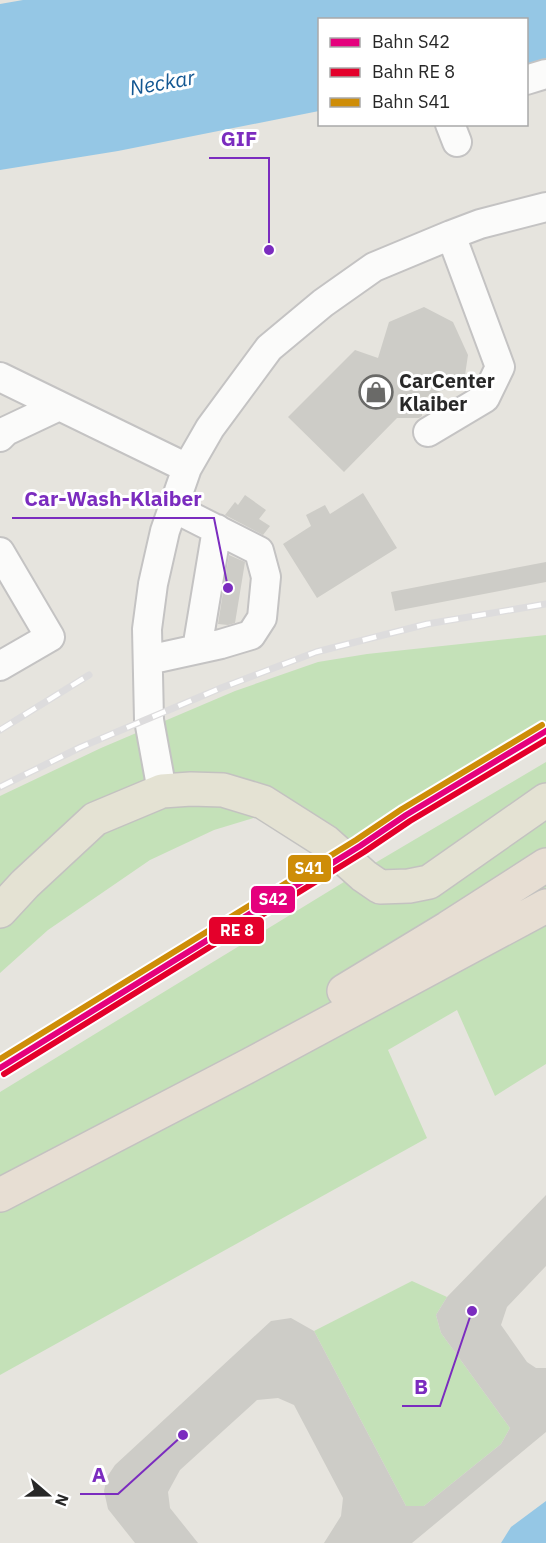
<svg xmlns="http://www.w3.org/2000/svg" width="546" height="1543" viewBox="0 0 546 1543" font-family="'IBM Plex Sans',sans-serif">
<rect width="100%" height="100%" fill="#e6e4de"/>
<!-- green -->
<path fill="#c4e1b8" d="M 546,635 L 546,724 L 334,854 L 257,817 L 214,830 L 150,860 L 48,930 L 0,973 L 0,796 L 101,748 L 235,691 L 318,662 L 367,654 Z
M 546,762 L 546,1064 L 495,1096 L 457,1010 L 388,1050 L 427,1138 L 0,1375 L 0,1092 L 375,863 Z
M 412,1281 L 447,1297 L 436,1315 L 441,1333 L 510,1428 L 501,1444 L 424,1506 L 406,1506 L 314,1331 Z"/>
<!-- water -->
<path fill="#95c7e5" d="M 23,0 L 546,0 L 546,62 L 527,67 L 526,20 L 320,20 L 319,111 L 118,151 L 0,170 L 0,4 Z
M 546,1501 L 546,1543 L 501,1543 L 511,1527 Z"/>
<!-- building -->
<path fill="#cdccc7" d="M 424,307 L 453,322 L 468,355 L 465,375 L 455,385 L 422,399 L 422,416 L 419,418 L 397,418 L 344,472 L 288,417 L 355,350 L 378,358 L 389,322 Z
M 363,493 L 397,548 L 317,598 L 283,544 L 311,526 L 306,515 L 325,505 L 330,514 Z
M 245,495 L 266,510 L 259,519 L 270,526 L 263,535 L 225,515 L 235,502 L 238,505 Z
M 229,555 L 245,562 L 235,623 L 228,625 L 218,624 Z
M 546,562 L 546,582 L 395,611 L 391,592 Z
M 546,1195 L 546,1266 L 507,1307 L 501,1325 L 527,1362 L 536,1368 L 546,1368 L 546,1432 L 412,1543 L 324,1543 L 341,1516 L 343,1498 L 294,1405 L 278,1398 L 257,1400 L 180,1470 L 168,1492 L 170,1508 L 198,1543 L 135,1543 L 108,1509 L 104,1491 L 107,1477 L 115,1465 L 271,1321 L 291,1318 L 314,1331 L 406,1506 L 424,1506 L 501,1444 L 510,1428 L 441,1333 L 436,1315 L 447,1297 Z"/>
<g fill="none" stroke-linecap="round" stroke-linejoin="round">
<defs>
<path id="minor" d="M 526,80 L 546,74
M 450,124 L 457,142
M 0,377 L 187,468
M 428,432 L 485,398 L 500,367 L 451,235
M 0,437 L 6,431 L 59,406
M 0,552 L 50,637 L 0,666
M 197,649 L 217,529
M 148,660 L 221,644 L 251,635 L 262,618 L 266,577 L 259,551 L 174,508
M 162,791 L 149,720 L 147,629 L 153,584 L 165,531 L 187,468 L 210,428 L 269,348 L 323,303 L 374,267 L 451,235 L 480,224 L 546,207"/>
<path id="major" d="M 0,911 L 25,884 L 95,819 L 162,791 L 191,789 L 223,790 L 263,802 L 326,842 L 364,876 L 380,887 L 409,886 L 429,882 L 546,800"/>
<path id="highway" d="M 344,991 L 448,928 L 546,865
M 0,1195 L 248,1066 L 546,906"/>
</defs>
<!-- minor casing -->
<use href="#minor" stroke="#c4c3c3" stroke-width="32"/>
<!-- major casing -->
<use href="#major" stroke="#c3c2c0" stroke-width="36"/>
<!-- highway casing -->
<use href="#highway" stroke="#c3c2c0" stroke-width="36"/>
<!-- minor -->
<use href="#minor" stroke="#fbfbfa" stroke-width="28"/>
<!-- major -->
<use href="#major" stroke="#e4e2d3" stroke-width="33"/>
<!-- highway -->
<use href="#highway" stroke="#e7ded3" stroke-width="33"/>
<defs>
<path id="rail" d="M 0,730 L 89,675
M 0,787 L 81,747 L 221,688 L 316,652 L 427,624 L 546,604"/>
</defs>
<!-- rail casing -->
<use href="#rail" stroke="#dddcdd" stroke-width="7"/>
<!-- rail -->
<use href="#rail" stroke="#fff" stroke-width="4.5" stroke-dasharray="14" stroke-linecap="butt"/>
<defs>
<path id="rail-1" d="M 0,1068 L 360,846 L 406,815 L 546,731"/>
<path id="rail-2" d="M 4,1074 L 364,852 L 410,821 L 546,740"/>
<path id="rail-3" d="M 0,1059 L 356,840 L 402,809 L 542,725"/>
</defs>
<!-- rail-1 casing -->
<use href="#rail-1" stroke="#fff" stroke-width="10"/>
<!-- rail-2 casing -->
<use href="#rail-2" stroke="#fff" stroke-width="10"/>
<!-- rail-3 casing -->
<use href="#rail-3" stroke="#fff" stroke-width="10"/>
<!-- rail-1 -->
<use href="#rail-1" stroke="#e5007d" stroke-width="6"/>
<!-- rail-2 -->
<use href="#rail-2" stroke="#e4002b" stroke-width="6"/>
<!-- rail-3 -->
<use href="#rail-3" stroke="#ce8d08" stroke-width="6"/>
</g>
<!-- icons -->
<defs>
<symbol id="shop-ring" viewBox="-11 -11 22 22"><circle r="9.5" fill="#fff" stroke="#6a6a68" stroke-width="1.5"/><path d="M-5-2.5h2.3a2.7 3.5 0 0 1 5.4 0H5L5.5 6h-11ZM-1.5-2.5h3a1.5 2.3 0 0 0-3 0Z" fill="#6a6a68"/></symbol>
</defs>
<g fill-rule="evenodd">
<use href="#shop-ring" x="357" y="373" width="38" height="38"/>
</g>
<g text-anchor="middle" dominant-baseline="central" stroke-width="6" stroke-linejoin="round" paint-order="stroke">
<!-- poi labels -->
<g font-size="20" font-weight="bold" fill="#282828" stroke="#fff" text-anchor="start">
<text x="399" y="380">CarCenter<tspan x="399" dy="23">Klaiber</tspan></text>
</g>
<!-- water labels -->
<g font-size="21" font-style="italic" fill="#135792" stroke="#fff">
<text transform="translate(162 82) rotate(-10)">Neckar</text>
</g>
</g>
<!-- callouts -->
<path fill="none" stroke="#7b2cbf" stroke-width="2" d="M269 250L269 158H209M228 588L214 518H12M472 1311L440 1406H402M183 1435L118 1494H80"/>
<g fill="#7b2cbf" stroke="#fff" stroke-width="2">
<circle cx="269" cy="250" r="6"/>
<circle cx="228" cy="588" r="6"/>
<circle cx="472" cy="1311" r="6"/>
<circle cx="183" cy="1435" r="6"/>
</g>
<g font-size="21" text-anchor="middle" font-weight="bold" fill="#7b2cbf" stroke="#fff" stroke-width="6" stroke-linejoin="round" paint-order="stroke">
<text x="239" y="146">GIF</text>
<text x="113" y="506">Car-Wash-Klaiber</text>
<text x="421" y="1394">B</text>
<text x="99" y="1482">A</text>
</g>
<g stroke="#fff" stroke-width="2">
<rect x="287" y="854" width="45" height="29" rx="6" fill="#ce8d08"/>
<rect x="250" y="885" width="46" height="29" rx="6" fill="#e5007d"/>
<rect x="208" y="916" width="57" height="29" rx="6" fill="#e4002b"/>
</g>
<g font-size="16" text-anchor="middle" font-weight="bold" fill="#fff">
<text x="309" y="874">S41</text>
<text x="273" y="905">S42</text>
<text x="237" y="936">RE 8</text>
</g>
<!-- legend -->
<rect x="318" y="18" width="210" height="108" fill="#ffffff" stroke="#a9a9a9" stroke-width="1.5"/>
<rect x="330" y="38" width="30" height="9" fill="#e5007d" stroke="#a9a9a9" stroke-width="1.5"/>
<text x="372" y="48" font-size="18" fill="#282828">Bahn S42</text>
<rect x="330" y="68" width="30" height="9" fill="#e4002b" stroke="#a9a9a9" stroke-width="1.5"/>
<text x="372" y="78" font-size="18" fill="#282828">Bahn RE 8</text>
<rect x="330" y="98" width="30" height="9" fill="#ce8d08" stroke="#a9a9a9" stroke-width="1.5"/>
<text x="372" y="108" font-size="18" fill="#282828">Bahn S41</text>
<!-- north arrow -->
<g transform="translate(48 1495) rotate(110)" stroke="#ffffff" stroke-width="4.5" paint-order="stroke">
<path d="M0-4.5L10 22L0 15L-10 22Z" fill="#282828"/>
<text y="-9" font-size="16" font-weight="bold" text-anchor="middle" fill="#282828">N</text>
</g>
</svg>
